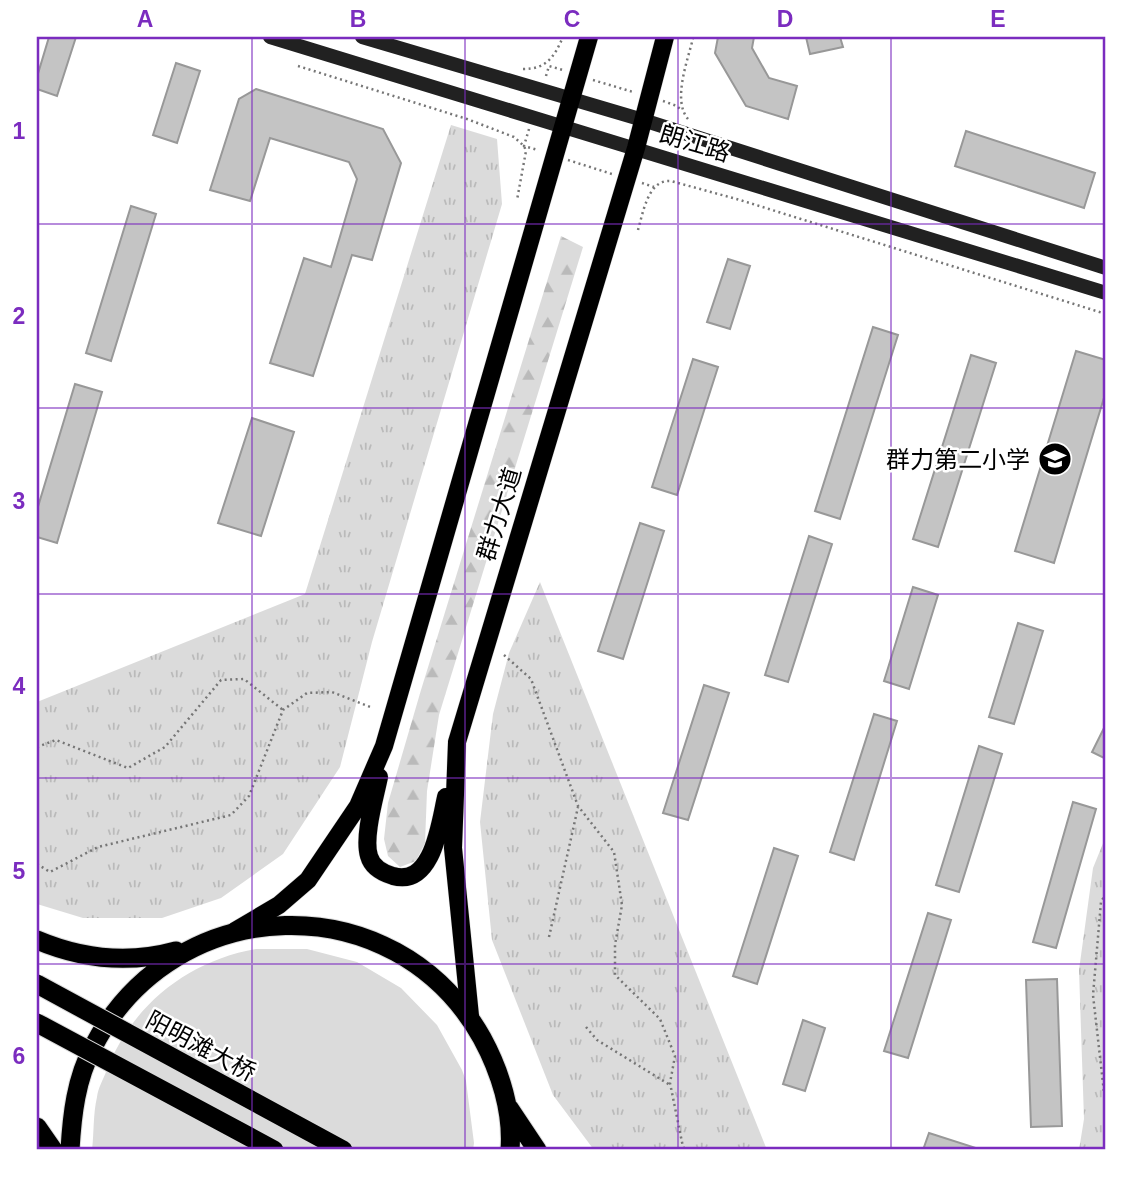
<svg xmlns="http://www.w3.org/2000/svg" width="1143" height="1187" viewBox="0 0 1143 1187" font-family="Helvetica,'Noto Sans SC',sans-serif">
<defs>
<pattern id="forest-firs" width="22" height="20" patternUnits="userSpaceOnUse" patternTransform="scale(1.75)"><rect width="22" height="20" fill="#dbdbdb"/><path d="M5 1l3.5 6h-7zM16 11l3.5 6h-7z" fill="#bababa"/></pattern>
<pattern id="park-tufts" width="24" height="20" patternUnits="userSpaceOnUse" patternTransform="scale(1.75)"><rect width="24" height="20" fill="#dbdbdb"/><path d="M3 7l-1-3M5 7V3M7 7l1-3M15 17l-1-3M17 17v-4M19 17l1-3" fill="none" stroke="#bababa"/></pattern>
</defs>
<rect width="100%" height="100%" fill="#fff"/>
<!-- green -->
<path fill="#dbdbdb" d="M 256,949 L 307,949 L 357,962 L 401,988 L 437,1025 L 462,1070 L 466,1081 L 474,1143 L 473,1150 L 92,1150 C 94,1133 93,1114 97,1097 C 98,1088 103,1080 106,1072 C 131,1006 187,961 256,949 Z"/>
<!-- forest -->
<path fill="url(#forest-firs)" d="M 561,236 L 583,247 L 439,715 L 427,791 L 425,843 L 416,861 L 400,867 L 388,856 L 384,839 L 388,803 L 421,690 Z"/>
<!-- park -->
<path fill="url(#park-tufts)" d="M 451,125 L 497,139 L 502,204 L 372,642 L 340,767 L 283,854 L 221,898 L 162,918 L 83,918 L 37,904 L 37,702 L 305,594 Z
M 540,582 L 767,1150 L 594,1150 L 553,1095 L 492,940 L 480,822 L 493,714 L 509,653 Z
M 1106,836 L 1106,1150 L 1079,1150 L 1084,1119 L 1079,970 L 1093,868 Z"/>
<!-- building -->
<path fill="#c4c4c4" stroke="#989898" stroke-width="2" d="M 49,37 L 76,37 L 57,96 L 37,89 L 37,77 Z
M 718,37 L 754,37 L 752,48 L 769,78 L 797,86 L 788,119 L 746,106 L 715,53 Z
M 806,37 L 840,37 L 843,47 L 810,54 Z
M 176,63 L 200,71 L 177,143 L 153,135 Z
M 256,89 L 383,129 L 401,163 L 372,260 L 352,255 L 313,376 L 270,363 L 304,258 L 331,267 L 357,179 L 349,162 L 270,138 L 250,201 L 210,190 L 239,99 Z
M 966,131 L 1095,173 L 1084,208 L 955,166 Z
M 131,206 L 156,214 L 111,361 L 86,353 Z
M 728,259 L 750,266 L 730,329 L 707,322 Z
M 873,327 L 898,335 L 840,519 L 815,511 Z
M 1076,351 L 1106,360 L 1106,391 L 1054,563 L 1015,551 Z
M 971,355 L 996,363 L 938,547 L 913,539 Z
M 693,359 L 718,367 L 677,495 L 652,487 Z
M 75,384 L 102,392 L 57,543 L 37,537 L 37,510 Z
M 252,418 L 294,432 L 261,536 L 218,523 Z
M 640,523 L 664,531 L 623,659 L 598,651 Z
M 809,536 L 832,544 L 788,682 L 765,675 Z
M 913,587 L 938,595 L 909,689 L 884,681 Z
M 1018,623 L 1043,631 L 1014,724 L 989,717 Z
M 704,685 L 729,693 L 688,820 L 663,813 Z
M 874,714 L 897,721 L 854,860 L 830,852 Z
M 1106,724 L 1106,759 L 1092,752 Z
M 979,746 L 1002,754 L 959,892 L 936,885 Z
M 1073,802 L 1096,809 L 1056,948 L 1033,942 Z
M 774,848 L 798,856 L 757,984 L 733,976 Z
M 928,913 L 951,920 L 908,1058 L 884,1051 Z
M 1057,979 L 1062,1126 L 1031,1127 L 1026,980 Z
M 803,1020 L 825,1028 L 805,1091 L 783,1084 Z
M 929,1133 L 976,1148 L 975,1150 L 923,1150 Z"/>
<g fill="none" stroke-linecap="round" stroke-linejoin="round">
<defs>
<path id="primary" d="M 379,777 C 375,797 363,837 369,856 C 372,867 383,873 393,876 C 433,887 440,823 446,797
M 235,931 L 279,905 L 308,880 L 358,806 L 384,746 L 589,37
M 470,1016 L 453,848 L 457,742 L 636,148 L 665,37"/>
<path id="trunk" d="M 37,940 C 82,959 129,964 176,951
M 509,1108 L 537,1150
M 37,1127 L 53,1150
M 70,1150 C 72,1115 76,1079 93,1047 C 174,890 395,883 482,1038 C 500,1071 513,1112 510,1150"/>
</defs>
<!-- primary casing -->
<use href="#primary" stroke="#dbdbdb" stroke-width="19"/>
<!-- trunk casing -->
<use href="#trunk" stroke="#dbdbdb" stroke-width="21"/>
<!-- path -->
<path stroke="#767676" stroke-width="2.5" stroke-dasharray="2 3.5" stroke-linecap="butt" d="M 298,66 L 467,119 L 514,137 L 524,146 L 526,151 L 517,200
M 523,69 C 547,69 554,57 563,37
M 546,76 L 549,66 L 563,70
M 593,80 L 633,92
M 663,101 L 677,106 L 681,110
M 688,119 C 672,100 688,60 693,38
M 529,129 L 524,146 L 538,150
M 568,160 L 612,174
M 642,183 L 654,187
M 638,230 C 643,213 648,179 671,181 L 740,200 L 1106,314
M 504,655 L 531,679 L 578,806 L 614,852 L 622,905 L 615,945 L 615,975 L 660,1019 L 675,1056 L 670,1083 L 683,1147 L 687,1150
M 37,747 L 56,740 L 128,768 L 165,747 L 221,680 L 244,679 L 283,710
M 37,864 L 50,872 L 98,847 L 231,815 L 249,796 L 283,710 L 307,693 L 332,692 L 373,708
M 1106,893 L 1101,902 L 1093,995 L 1106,1110
M 549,937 L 578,807
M 586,1027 L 597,1040 L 670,1085
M 1103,1150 L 1106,1140"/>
<!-- secondary -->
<path stroke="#212121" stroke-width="14" d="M 270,37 L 1106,293
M 362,37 L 643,120 L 1106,268"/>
<!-- primary -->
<use href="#primary" stroke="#000" stroke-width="18"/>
<!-- trunk -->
<use href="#trunk" stroke="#000" stroke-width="19"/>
<defs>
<path id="trunk-bridge" d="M 37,984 L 343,1150
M 37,1023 L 274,1150"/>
</defs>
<!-- trunk-bridge casing -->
<use href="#trunk-bridge" stroke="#dbdbdb" stroke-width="21" stroke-linecap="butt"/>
<!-- trunk-bridge -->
<use href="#trunk-bridge" stroke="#000" stroke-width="19"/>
</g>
<!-- grid -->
<path fill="none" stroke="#7b2cbf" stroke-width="2" stroke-opacity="0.55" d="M 252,37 L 252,1150M 465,37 L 465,1150M 678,37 L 678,1150M 891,37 L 891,1150M 37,224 L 1106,224M 37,408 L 1106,408M 37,594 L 1106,594M 37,778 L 1106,778M 37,964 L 1106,964"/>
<!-- icons -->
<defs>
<symbol id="school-disc" viewBox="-11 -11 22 22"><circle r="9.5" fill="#000" stroke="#fff"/><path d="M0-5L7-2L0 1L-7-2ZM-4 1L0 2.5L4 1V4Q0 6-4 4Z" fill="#fff"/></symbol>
</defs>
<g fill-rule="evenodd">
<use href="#school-disc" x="1036" y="440" width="38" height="38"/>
</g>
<g text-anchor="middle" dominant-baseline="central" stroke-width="5" stroke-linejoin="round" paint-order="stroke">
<!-- street labels -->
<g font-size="24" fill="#000" stroke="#fff">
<text transform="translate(695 143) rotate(17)">朗江路</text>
<text transform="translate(499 514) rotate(-73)">群力大道</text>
<text transform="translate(201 1046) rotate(28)">阳明滩大桥</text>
</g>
<!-- poi labels -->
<g font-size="24" fill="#000" stroke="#fff" text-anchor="end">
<text x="1030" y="459">群力第二小学</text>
</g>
</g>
<!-- border -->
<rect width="1143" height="1187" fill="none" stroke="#ffffff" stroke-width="77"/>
<rect x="38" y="38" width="1066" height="1110" fill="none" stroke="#7b2cbf" stroke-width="2.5"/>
<g font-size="23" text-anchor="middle" font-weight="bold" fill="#7b2cbf">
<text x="145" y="27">A</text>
<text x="358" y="27">B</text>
<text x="572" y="27">C</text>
<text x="785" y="27">D</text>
<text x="998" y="27">E</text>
<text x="19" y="139">1</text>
<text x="19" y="324">2</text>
<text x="19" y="509">3</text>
<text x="19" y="694">4</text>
<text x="19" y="879">5</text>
<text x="19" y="1064">6</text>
</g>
</svg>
